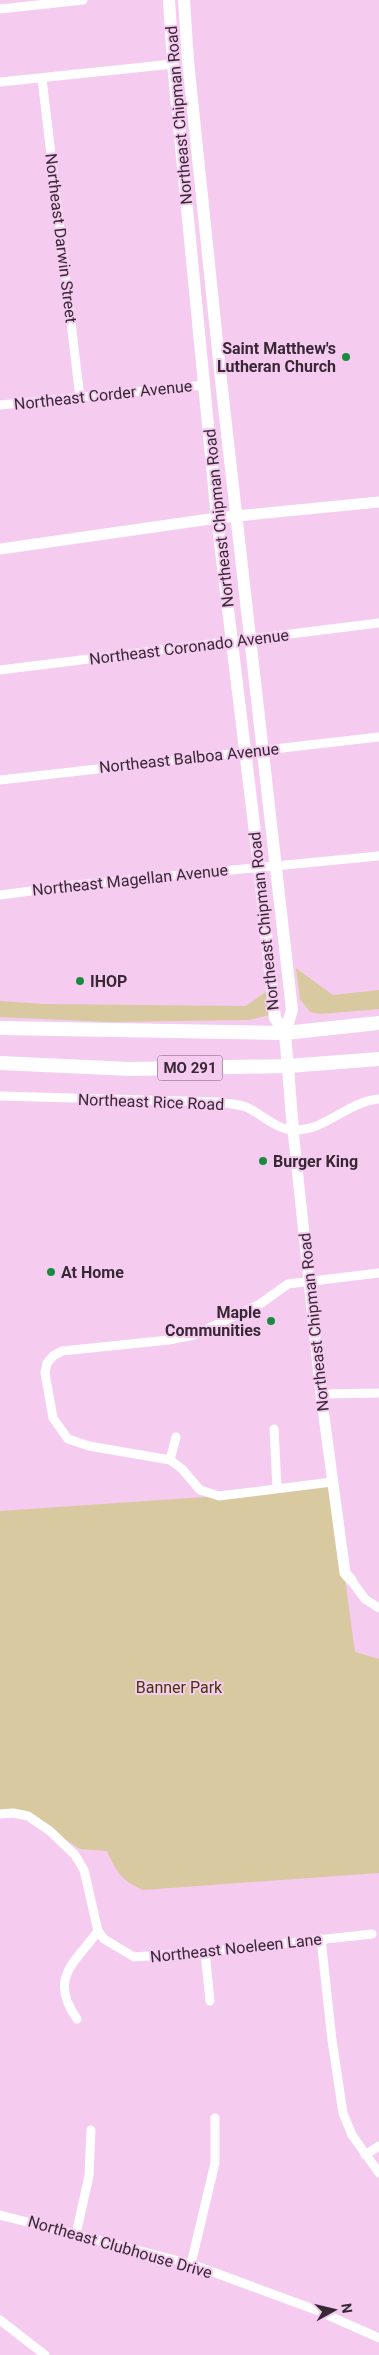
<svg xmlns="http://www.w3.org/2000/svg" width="379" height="2355" viewBox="0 0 379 2355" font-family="Roboto,sans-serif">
<rect width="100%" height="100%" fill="#f5ccf0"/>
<!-- green -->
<path fill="#d8c9a0" d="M 296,968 L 333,995 L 379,990 L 379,1009 L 321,1014 L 310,1012 L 300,999 Z
M 271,988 L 269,1015 L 249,1020 L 108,1022 L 0,1017 L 0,1001 L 44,1004 L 246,1006 Z
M 332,1482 L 355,1652 L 379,1659 L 379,1873 L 143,1890 C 121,1880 117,1873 107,1851 L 80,1849 L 40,1823 L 0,1814 L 0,1511 L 219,1496 Z"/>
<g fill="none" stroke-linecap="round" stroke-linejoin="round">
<!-- minor -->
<path stroke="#fff" stroke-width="9" d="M 0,9 L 83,0
M 42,79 L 80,398
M 0,82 L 173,64
M 0,405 L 205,385
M 0,670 L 379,623
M 0,780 L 379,737
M 0,895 L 76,885 L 379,856
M 0,1096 L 219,1102 C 227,1104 238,1104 246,1107 C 261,1113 276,1130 294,1130 C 326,1131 346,1102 379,1099
M 321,1394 L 379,1393
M 274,1429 L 277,1488
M 170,1460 L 176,1437
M 332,1482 L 219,1496 L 200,1490 L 182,1469 L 170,1460 L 89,1446 L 68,1439 L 53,1418 L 45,1373 L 47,1363 L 53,1356 L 62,1351 L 169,1340 L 194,1335 L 260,1304 L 288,1284 L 379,1273
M 351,1580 L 365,1599 L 379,1608
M 0,1814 L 13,1813 L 28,1816 L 50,1831 L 75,1855 L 84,1870 L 98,1931 L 104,1939 L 134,1957 L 205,1952 L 372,1934
M 321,1939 L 332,2040 L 343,2113 L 352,2135 L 379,2173
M 205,1952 L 210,2001
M 77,2019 C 48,1978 75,1963 98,1931
M 365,2155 L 379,2146
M 0,2215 L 191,2264 L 316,2310 L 379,2338
M 76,2234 L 89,2176 L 91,2130
M 191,2264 L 215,2163 L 215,2118
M 0,2320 L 45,2355"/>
<!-- tertiary -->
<path stroke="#fff" stroke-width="11" d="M 0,549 L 217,518 L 379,502
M 293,1130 L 321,1394 L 345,1573 L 351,1580"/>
<!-- secondary -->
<path stroke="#fff" stroke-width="12" d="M 169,0 L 173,64 L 217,518 L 259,866 L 275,1018 L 285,1033
M 184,0 L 188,61 L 221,380 L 292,1010 L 285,1033 L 293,1130"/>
<!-- primary -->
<path stroke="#fff" stroke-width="14" d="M 0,1028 L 285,1033 L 379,1023
M 0,1063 L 130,1069 L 288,1066 L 379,1059"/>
</g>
<!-- markers -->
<g fill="#1a8a42" stroke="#f5ccf0" stroke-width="2">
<circle cx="346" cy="357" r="5"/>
<circle cx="80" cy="981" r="5"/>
<circle cx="263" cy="1161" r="5"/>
<circle cx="51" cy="1272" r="5"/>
<circle cx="271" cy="1321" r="5"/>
</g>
<g text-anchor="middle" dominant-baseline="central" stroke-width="4" stroke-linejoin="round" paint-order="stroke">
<!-- shield labels -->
<rect fill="#f5ccf0" stroke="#71596e" stroke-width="1" x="157.5" y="1055.5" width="65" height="25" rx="4"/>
<g font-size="15" font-weight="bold" fill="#382836">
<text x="190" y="1068">MO 291</text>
</g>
<!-- street labels -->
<g font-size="16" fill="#382836" stroke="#f5ccf0">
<text transform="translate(179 115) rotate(-95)">Northeast Chipman Road</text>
<text transform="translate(61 238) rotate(83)">Northeast Darwin Street</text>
<text transform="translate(103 395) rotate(-6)">Northeast Corder Avenue</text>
<text transform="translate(219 518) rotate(-96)">Northeast Chipman Road</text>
<text transform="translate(189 647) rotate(-7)">Northeast Coronado Avenue</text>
<text transform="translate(189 758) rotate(-6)">Northeast Balboa Avenue</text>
<text transform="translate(130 880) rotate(-6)">Northeast Magellan Avenue</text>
<text transform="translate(264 921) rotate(-96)">Northeast Chipman Road</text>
<text transform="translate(151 1102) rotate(2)">Northeast Rice Road</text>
<text transform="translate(314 1322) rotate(-96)">Northeast Chipman Road</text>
<text transform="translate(236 1948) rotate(-6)">Northeast Noeleen Lane</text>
<text transform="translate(120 2247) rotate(16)">Northeast Clubhouse Drive</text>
</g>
<!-- poi labels -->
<g font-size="16" font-weight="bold" fill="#382836" stroke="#f5ccf0" text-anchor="start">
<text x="336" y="348" text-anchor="end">Saint Matthew's<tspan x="336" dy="18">Lutheran Church</tspan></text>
<text x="90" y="981">IHOP</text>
<text x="273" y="1161">Burger King</text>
<text x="61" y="1272">At Home</text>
<text x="261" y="1312" text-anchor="end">Maple<tspan x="261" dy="18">Communities</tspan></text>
</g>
<!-- park labels -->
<g font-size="16" fill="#463603" stroke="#f5ccf0">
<text x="179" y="1687">Banner Park</text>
</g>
</g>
<!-- north arrow -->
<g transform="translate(334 2310) rotate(82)" stroke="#f5ccf0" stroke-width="4" paint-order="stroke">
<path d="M0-4L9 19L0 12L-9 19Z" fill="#382836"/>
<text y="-8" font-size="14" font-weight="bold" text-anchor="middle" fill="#382836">N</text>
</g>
</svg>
